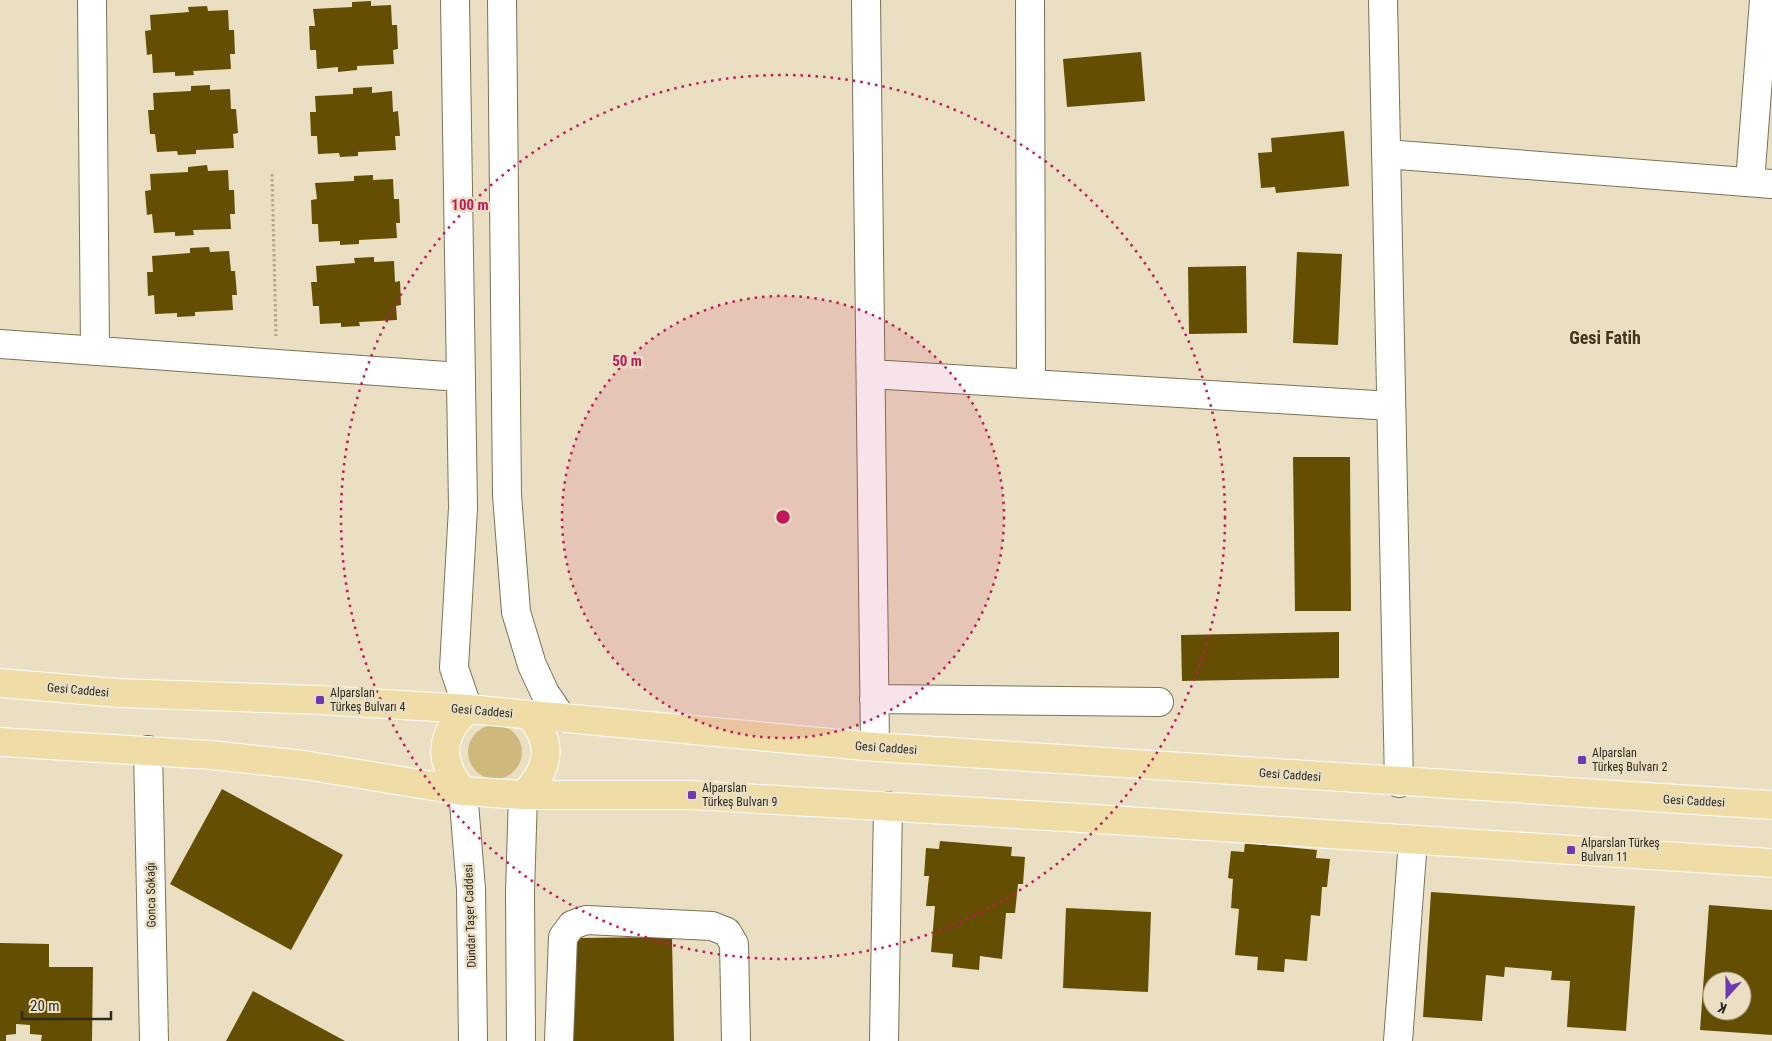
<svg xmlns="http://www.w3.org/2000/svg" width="1772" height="1041" viewBox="0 0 1772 1041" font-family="'Roboto Condensed',sans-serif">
<rect width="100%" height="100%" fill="#eadfc3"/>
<!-- green -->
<path fill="#cfb87b" d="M468 752a27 27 0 1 1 54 0a27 27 0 1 1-54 0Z"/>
<!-- building -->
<path fill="#644e02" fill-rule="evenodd" d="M 371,1 L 371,6 L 391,5 L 392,25 L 397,25 L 398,49 L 393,50 L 394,64 L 357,66 L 357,70 L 338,72 L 338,67 L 317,69 L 316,50 L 310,50 L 309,26 L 315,26 L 313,9 L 352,7 L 352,2 Z
M 207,6 L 208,11 L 228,10 L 229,30 L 234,30 L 235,54 L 230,54 L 231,69 L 193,71 L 194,75 L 175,76 L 175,72 L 153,73 L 152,54 L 147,55 L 145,31 L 151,30 L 150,15 L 189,12 L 188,7 Z
M 1141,52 L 1145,101 L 1067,107 L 1063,59 Z
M 210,85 L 210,90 L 230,89 L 231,109 L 236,109 L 238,133 L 233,134 L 234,148 L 196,150 L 196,154 L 178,155 L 177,151 L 157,152 L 155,134 L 150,134 L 148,110 L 154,110 L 153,93 L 191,91 L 191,86 Z
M 372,87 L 372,93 L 392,91 L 393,112 L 398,111 L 400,136 L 395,136 L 396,150 L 358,152 L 358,156 L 340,157 L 339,153 L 318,154 L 317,136 L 311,136 L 310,112 L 316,112 L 315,96 L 353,94 L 353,88 Z
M 1344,131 L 1349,186 L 1276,193 L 1275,187 L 1261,188 L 1258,153 L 1272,152 L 1271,138 Z
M 207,165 L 208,171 L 228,170 L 229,190 L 234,190 L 235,214 L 230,214 L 231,229 L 193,230 L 194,235 L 175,236 L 175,232 L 154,233 L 152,214 L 147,215 L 145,191 L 151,190 L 150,174 L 188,172 L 188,167 Z
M 373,175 L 373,180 L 393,179 L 394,199 L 399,199 L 400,223 L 396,223 L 397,238 L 359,240 L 359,244 L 340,245 L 340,241 L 319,242 L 318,224 L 312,224 L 311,200 L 317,199 L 315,183 L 354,181 L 354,176 Z
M 209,247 L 210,252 L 229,251 L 231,271 L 235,271 L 237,295 L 232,295 L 233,310 L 195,312 L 195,316 L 177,317 L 177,313 L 155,314 L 154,295 L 148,296 L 147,272 L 153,272 L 152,256 L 190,253 L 190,248 Z
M 1297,252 L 1342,254 L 1338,345 L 1293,343 Z
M 374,257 L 374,262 L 394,261 L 395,282 L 400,281 L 401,305 L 396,306 L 397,320 L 359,322 L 360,326 L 341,327 L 341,323 L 320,324 L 319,306 L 313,306 L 311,282 L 317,282 L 316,266 L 355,263 L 354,258 Z
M 1246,266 L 1247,333 L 1189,334 L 1188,267 Z
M 1293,457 L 1350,457 L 1351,611 L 1295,611 Z
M 1339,632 L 1339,678 L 1182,681 L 1181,635 Z
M 222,789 L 343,855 L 291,950 L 170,884 Z
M 940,841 L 1012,847 L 1011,856 L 1025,857 L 1023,884 L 1018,884 L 1015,913 L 1006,913 L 1002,959 L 980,956 L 979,970 L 952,967 L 953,954 L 931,952 L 935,906 L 926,906 L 929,876 L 924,876 L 926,848 L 939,849 Z
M 1245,843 L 1317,850 L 1316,858 L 1330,859 L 1327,887 L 1322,887 L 1320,916 L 1311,915 L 1307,961 L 1285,959 L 1284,972 L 1257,970 L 1258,957 L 1235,955 L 1239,909 L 1231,908 L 1233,879 L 1228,878 L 1231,851 L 1244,852 Z
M 1431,892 L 1635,906 L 1626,1031 L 1567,1027 L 1570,981 L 1551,980 L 1552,971 L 1505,967 L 1504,977 L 1486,975 L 1482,1021 L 1423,1017 Z
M 1709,905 L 1772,910 L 1772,1035 L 1700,1030 ZM 1712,981 L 1742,981 L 1742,1011 L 1712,1011 Z
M 1066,908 L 1151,912 L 1148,992 L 1063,988 Z
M 672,937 L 674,1041 L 572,1041 L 572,938 Z
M 0,943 L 49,944 L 49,967 L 93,967 L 92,1041 L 41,1041 L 42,1035 L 30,1034 L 30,1025 L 16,1024 L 16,1034 L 6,1035 L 6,1041 L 0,1041 Z
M 253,991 L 345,1041 L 226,1041 Z"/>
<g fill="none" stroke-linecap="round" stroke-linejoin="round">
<defs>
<path id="minor" d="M 92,0 L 95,351
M 455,0 L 463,508 L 454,668 L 468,709
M 502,0 L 507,495 L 516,612 L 532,665 L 545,693 L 562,718
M 866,0 L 875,747
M 1030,0 L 1031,384
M 1383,0 L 1399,783
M 1386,154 L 1772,184
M 1750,182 L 1764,0
M 0,344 L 460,377
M 871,374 L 1391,406
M 874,699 L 1159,702
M 148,750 L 154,1041
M 463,791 L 471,889 L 473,1041
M 521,1041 L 520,892 L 523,795
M 559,1041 L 563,937 L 572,925 L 586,920 L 712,926 L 727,932 L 734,944 L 736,1041
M 884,1041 L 888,806
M 1398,1041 L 1413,840"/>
<path id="major" d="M 0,683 L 118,693 L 320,700 L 468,709 L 875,747 L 1772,805
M 0,742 L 211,755 L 304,765 L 463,791 L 523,795 L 692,795 L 1081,818 L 1772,863
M 463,791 C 438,762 439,735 468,709
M 523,795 C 549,771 555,741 528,715"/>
</defs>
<!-- minor casing -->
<use href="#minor" stroke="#7c7259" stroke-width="30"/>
<!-- major casing -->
<use href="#major" stroke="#fff" stroke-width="30"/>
<!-- path -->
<path stroke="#b1a891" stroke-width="3" stroke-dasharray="2.5 2.5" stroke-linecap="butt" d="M 272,174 L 276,336"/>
<!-- minor -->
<use href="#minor" stroke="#fff" stroke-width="28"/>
<!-- major -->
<use href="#major" stroke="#efdca6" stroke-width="28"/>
</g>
<!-- distance rings -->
<circle cx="783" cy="517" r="221" fill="#c2185b" fill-opacity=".12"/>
<g fill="none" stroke="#c2185b" stroke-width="2.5" stroke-dasharray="2.5 5">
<circle cx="783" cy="517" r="221"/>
<circle cx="783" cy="517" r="442"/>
</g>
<!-- markers -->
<g fill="#6e39b0" stroke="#eadfc3" stroke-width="2">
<rect x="315" y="695" width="10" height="10" rx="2.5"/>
<rect x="1577" y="755" width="10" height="10" rx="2.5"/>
<rect x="687" y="790" width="10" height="10" rx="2.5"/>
<rect x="1566" y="845" width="10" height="10" rx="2.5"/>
</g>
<g text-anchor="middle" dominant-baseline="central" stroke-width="5" stroke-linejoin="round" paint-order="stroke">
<!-- street labels -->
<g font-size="12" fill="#2e2a1f" stroke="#eadfc3">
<text transform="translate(78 690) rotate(5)">Gesi Caddesi</text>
<text transform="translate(482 711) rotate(5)">Gesi Caddesi</text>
<text transform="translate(886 748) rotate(4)">Gesi Caddesi</text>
<text transform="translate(1290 775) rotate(4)">Gesi Caddesi</text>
<text transform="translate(1694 801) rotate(3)">Gesi Caddesi</text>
<text transform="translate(151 895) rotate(-91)">Gonca Sokağı</text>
<text transform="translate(470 916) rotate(-92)">Dündar Taşer Caddesi</text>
</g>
<!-- poi labels -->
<g font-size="12" fill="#2e2a1f" stroke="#eadfc3" text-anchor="start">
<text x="330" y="693">Alparslan<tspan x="330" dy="14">Türkeş Bulvarı 4</tspan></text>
<text x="1592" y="753">Alparslan<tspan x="1592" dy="14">Türkeş Bulvarı 2</tspan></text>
<text x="702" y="788">Alparslan<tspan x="702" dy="14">Türkeş Bulvarı 9</tspan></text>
<text x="1581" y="843">Alparslan Türkeş<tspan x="1581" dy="14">Bulvarı 11</tspan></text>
</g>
<!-- district labels -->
<g font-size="18" font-weight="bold" fill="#3f361e" stroke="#eadfc3">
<text x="1605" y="337">Gesi Fatih</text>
</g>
</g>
<circle cx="783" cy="517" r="8" fill="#c2185b" stroke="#eadfc3" stroke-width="2.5"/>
<g font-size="15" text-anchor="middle" font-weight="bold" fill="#c2185b" stroke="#eadfc3" stroke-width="5" stroke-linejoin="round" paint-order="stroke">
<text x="470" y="210">100 m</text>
<text x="627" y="366">50 m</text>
</g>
<!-- north arrow -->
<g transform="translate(1727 996) rotate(201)"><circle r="24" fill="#eadfc3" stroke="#9f9781"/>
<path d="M0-4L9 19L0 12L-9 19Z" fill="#6e39b0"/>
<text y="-8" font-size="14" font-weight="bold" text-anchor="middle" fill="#2e2a1f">K</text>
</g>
<!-- scale -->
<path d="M22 1011v8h89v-8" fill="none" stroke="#2e2a1f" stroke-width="2.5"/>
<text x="30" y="1011" font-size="15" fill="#2e2a1f" stroke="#eadfc3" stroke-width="4" paint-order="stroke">20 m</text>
</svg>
